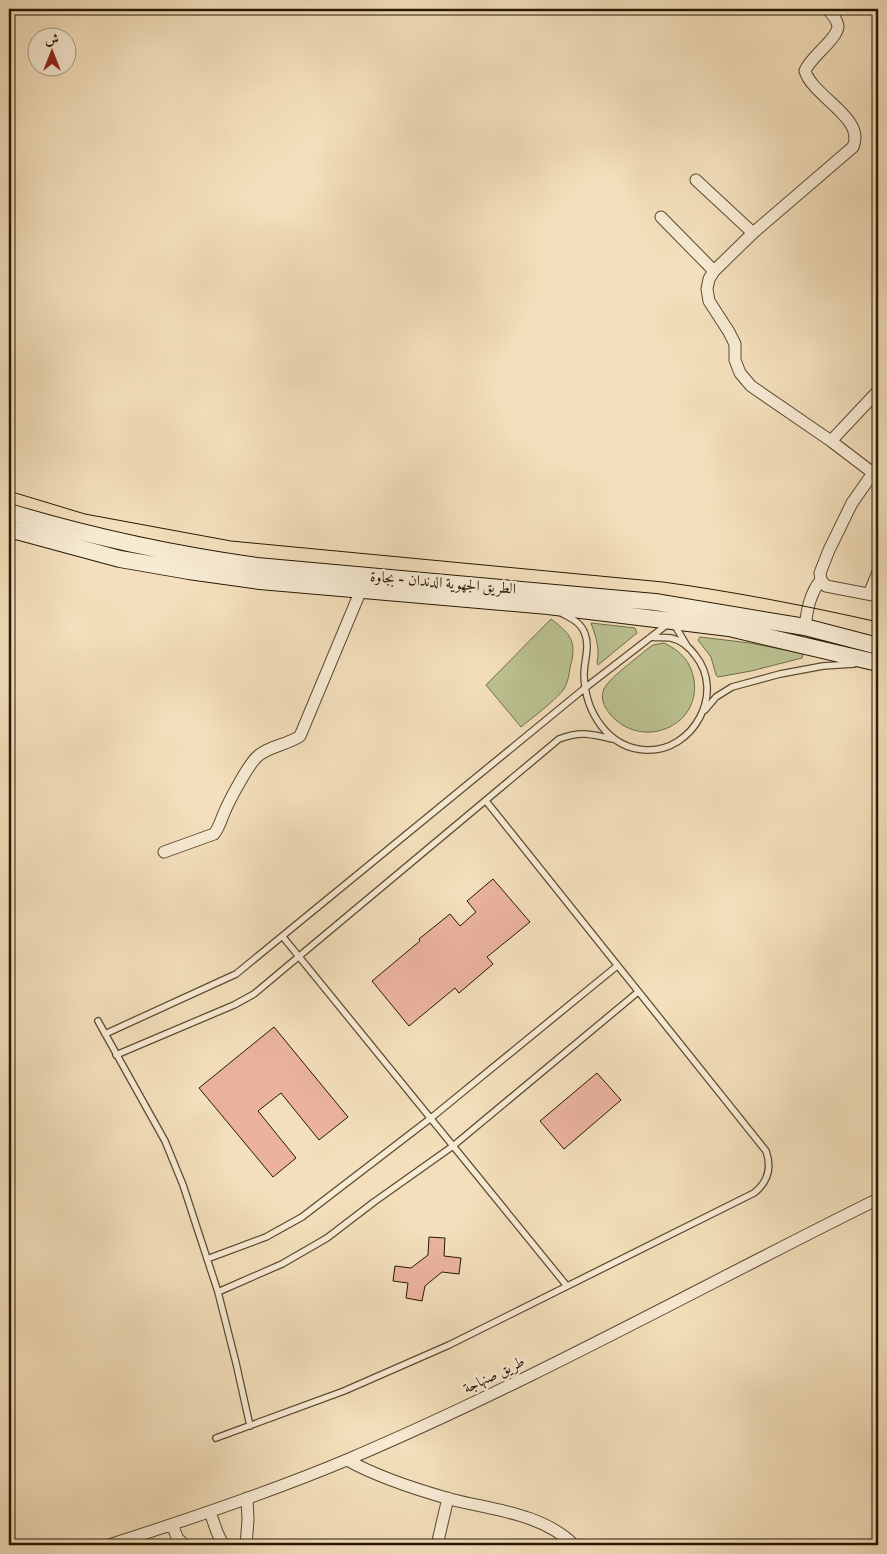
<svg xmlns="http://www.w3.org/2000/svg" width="887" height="1554" viewBox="0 0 887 1554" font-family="'IM FELL English',Amiri,serif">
<rect width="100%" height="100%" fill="#f3dfbb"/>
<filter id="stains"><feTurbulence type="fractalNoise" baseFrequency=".004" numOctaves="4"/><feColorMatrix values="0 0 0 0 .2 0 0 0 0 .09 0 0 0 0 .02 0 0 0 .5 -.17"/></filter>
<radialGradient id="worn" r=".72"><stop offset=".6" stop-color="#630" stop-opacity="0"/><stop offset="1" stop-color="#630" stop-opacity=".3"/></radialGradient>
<!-- green -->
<path fill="#bbc290" stroke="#726d49" d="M 551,619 C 572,635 577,642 570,668 C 569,674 568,682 565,687 C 560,697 531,719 521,727 L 486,685 Z
M 591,623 L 635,628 L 637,633 L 598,665 L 597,663 C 600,648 596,637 591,623 Z
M 700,637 L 750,643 L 800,653 L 803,655 L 802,658 L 751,671 L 718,677 L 716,675 L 711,657 L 698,640 Z
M 664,643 C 681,651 691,662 694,680 C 701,727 641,751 610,714 C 604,707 600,698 604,689 C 609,678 636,659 646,650 L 653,645 Z"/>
<!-- building -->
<path fill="#ebb39f" stroke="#281802" d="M 493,879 L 530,922 L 487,957 L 493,964 L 459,993 L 455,988 L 409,1026 L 372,981 L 420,941 L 419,939 L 450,914 L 460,926 L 476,912 L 467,901 Z
M 274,1027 L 348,1117 L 319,1140 L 281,1093 L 258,1111 L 296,1158 L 273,1177 L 199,1088 Z
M 597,1073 L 621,1100 L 564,1149 L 540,1121 Z
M 429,1237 L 445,1238 L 444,1256 L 461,1258 L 459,1274 L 442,1272 L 425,1286 L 422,1301 L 406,1298 L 408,1283 L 393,1281 L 395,1266 L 411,1268 L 428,1255 Z"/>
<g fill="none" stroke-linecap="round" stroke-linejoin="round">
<defs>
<path id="service" d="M 563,614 C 573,619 581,623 585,634 C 590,647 584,661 584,675 C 585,711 607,748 646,750 C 693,752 726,693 695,655 C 689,647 681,640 671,638 C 665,637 658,638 651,637
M 674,624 L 687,646
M 705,710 L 716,697 L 732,687 L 780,674 L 823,666 L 854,664
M 283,937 L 567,1286
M 98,1021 L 165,1141 L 183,1185 L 218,1292 L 236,1363 L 250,1426
M 105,1034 L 236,974 L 585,688 L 669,623
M 116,1055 L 234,1005 L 254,994 L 559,739 C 580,731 591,734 612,739
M 207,1259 L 266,1237 L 302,1217 L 431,1118 L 617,966
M 218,1292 L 282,1264 L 327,1238 L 374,1202 L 453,1146 L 638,992
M 216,1438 L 344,1391 L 449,1345 L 754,1193 C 768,1182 772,1168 766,1151 L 486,801"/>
<path id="minor" d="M 827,9 C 832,14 837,19 838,26 C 838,39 810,57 805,71 C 813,97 866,118 853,147 L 753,233 L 714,271 L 709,279 L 707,289 L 709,301 L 729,332 L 735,344 L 735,360 L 740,373 L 751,386 L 831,441 L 873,473
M 696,180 L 753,233
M 661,217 L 714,271
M 831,441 L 878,391
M 878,466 L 852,503 L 829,550 L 820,573 L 821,580 L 826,586 L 878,596
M 869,594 L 878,572
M 805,627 C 807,610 810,593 821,580
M 164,852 L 214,834 C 219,828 221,820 224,813 C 229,801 249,763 258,756 C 269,746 287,745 300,736 L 361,590
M 347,1460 C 376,1476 418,1490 450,1499 C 492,1510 542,1513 574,1545
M 210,1512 L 217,1532 L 223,1545
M 172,1525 L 178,1539 L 185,1545
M 109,1545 C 190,1519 271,1492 349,1459 C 530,1382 702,1286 878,1199
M 246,1545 L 248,1520 L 247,1498
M 437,1545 L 448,1498"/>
<path id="secondary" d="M 9,512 C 92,537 171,554 257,566 L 655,602 L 805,627 L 878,646
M 9,529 L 120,559 L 189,571 L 260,581 L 548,606 L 672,621 L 729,628 L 878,663"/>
</defs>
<!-- service casing -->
<use href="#service" stroke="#5b4a30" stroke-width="8"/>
<!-- minor casing -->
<use href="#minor" stroke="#5b4a30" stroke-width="13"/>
<!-- secondary casing -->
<use href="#secondary" stroke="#281802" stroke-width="18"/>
<!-- service -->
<use href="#service" stroke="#f7ead3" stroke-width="5.5"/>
<!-- minor -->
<use href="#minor" stroke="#f7ead3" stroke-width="11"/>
<!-- secondary -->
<use href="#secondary" stroke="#f7ead3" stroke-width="16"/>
<!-- tram -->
<path stroke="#281802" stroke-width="1" d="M 9,491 L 85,514 L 231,541 L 663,582 C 736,592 807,606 878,622"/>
</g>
<g text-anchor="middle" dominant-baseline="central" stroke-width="5" stroke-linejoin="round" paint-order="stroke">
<!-- street labels -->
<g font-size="15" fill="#281802" stroke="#f7ead3">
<text transform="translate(443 583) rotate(5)">الطريق الجهوية الدندان - بجاوة</text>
<text transform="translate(494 1375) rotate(-26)">طريق صنهاجة</text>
</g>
</g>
<!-- margin -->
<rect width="887" height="1554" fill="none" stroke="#f3dfbb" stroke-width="30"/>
<rect x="10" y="10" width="867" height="1534" fill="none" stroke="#281802" stroke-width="2.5"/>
<rect x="15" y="15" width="857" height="1524" fill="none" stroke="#281802"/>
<!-- north arrow -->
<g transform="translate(52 52)"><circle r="24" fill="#f7ead3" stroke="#a4967f"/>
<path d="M0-4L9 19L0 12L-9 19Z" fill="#8f2418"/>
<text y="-8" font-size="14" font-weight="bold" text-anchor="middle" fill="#281802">ش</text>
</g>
<rect width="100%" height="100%" filter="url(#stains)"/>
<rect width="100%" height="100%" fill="url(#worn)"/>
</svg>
